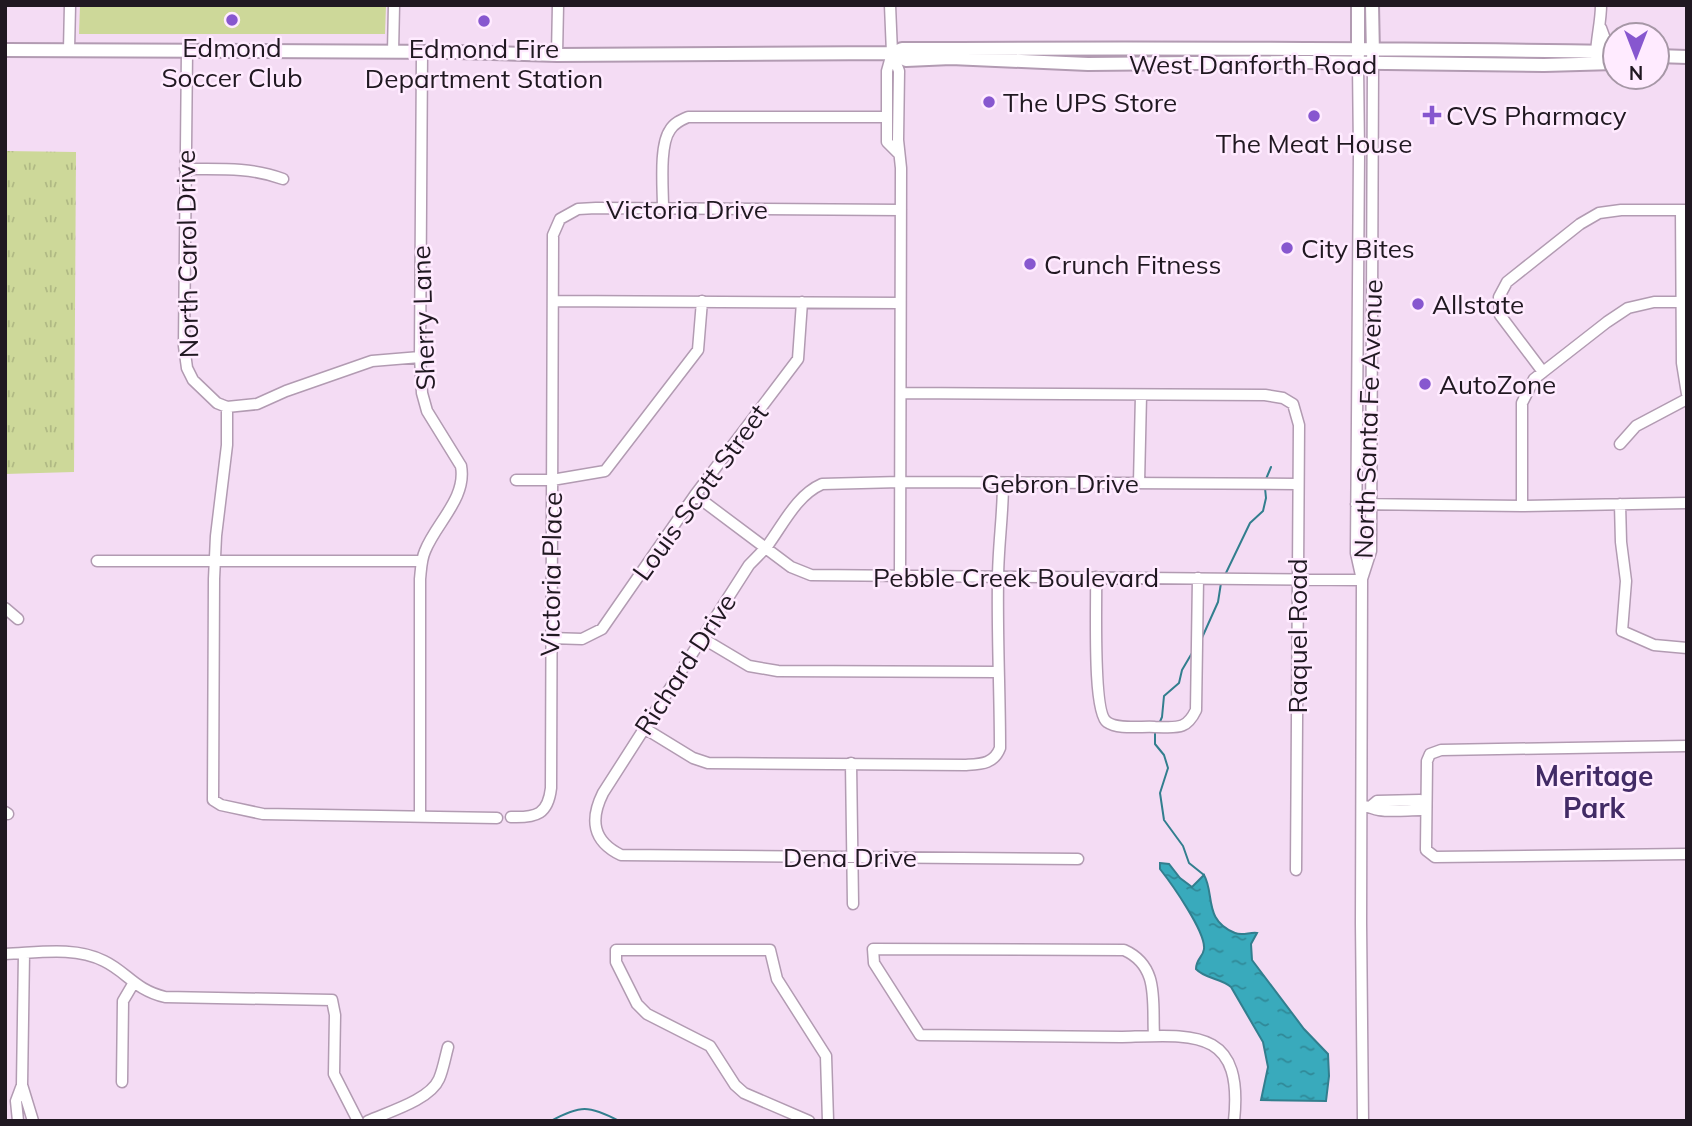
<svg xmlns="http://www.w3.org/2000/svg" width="1692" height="1126" viewBox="0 0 1692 1126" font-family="Mulish,sans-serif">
<defs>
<pattern id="grass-tufts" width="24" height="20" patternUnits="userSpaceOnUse" patternTransform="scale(1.75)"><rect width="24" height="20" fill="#cdd899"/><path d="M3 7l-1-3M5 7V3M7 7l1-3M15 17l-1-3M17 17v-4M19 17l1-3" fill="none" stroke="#b0b984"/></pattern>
<pattern id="water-ripples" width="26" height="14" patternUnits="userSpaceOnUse" patternTransform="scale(1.75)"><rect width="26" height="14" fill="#39aabc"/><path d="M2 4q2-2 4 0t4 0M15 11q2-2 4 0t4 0" fill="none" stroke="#308998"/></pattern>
</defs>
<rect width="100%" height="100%" fill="#f4dcf4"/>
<!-- grass -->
<path fill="url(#grass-tufts)" d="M 5,151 L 76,152 L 74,472 L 5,474 Z"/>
<!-- pitch -->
<path fill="#cdd899" d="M 80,5 L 386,5 L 385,34 L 79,34 Z"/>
<!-- water -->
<path fill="url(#water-ripples)" stroke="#327e8e" stroke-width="2" d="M 1160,863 L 1169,864 L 1180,878 L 1192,887 L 1204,875 C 1215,894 1203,920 1235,933 C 1242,936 1250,932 1257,933 L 1251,944 L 1252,960 L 1304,1029 L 1328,1054 L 1329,1076 L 1326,1101 L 1261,1100 L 1268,1067 L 1263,1042 L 1231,987 C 1221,978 1205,979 1196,969 C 1196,959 1203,957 1204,949 C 1206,932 1171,883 1160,869 Z"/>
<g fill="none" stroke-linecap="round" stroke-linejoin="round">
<!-- stream -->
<path stroke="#327e8e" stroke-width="2" d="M 1266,479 L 1271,467
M 1225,575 L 1250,523 L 1263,511 L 1266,498 L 1265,488
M 1201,640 L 1218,602 L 1221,583
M 1159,724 L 1162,717 L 1164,696 L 1179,683 L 1182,670 L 1192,653
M 1155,733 L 1155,744 L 1164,755 L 1168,768 L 1160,793 L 1164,820 L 1183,846 L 1189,863 L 1204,875
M 551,1121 C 580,1105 589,1105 619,1121"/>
<defs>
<path id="minor" d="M 890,5 L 892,53 L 899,71 L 898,140 L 901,168 L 900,576
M 1601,28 L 1605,39 L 1606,58
M 69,50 L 70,5
M 187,50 L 184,346 L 187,368 L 193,380 L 217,403 L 227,407 L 257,404 L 286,391 L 372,361 L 420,357
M 393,52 L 394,5
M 892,53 L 887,71 L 887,142 L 899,154
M 557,55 L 558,5
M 1596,56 C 1596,39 1601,23 1601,5
M 1358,63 L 1359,153 L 1356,553 L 1362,580 L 1361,923 L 1363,1121
M 185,169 C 219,169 251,167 283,179
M 663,208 C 663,188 659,145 670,130 C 674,123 681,120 688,117 L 887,117
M 1681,210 L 1682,363 L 1687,394
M 553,301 L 900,303
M 1543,372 L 1500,315 L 1499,297 L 1507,282 L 1580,224 L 1599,213 L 1621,210 L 1687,210
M 901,393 L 1265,395 L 1283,398 L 1293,404 L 1299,425 L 1296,870
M 227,407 L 227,445 L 216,536 L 214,579 L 213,800 L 221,805 L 263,814 L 497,818
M 1620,444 L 1636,426 L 1687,399
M 516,480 L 552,480 L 605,471 L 698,350 L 702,301
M 1139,483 L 1141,395
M 695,495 L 791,567 L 811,575 L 1362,580
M 1356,504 L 1522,506 L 1687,503
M 1620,504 L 1621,542 L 1626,581 L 1622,631 L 1654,645 L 1687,648
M 1522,506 L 1522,403 L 1534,379 L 1607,322 L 1628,308 L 1654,302 L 1687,302
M 97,561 L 422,561
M 1096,577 C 1097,600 1092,712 1107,722 C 1118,730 1142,726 1155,727 C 1176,727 1186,731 1196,710 L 1198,578
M 1362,579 L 1371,551 L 1373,63
M 5,608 L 18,619
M 550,638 L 582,639 L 602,629 L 695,495 L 798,359 L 802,302
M 702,638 L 749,666 L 778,671 L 997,672
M 644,728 L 693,758 L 708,763 L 966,765 C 981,764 994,764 1000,748 C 1000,692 997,636 998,580 C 998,547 1003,516 1003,483
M 1687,746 L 1441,750 L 1430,754 L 1427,761 L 1426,850 L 1435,857 L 1687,854
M 851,763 L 853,904
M 1362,806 C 1369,806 1372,809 1379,810 C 1392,812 1408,810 1421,810 L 1425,806 L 1420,800 L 1377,801 L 1371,806
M 5,812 L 8,814
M 420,816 L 420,579 C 421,570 421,560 425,551 C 436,523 467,498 461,466 L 427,411 L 422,393 L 420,357 L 422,52
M 511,817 C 537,818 548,814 551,788 L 553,235 L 560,219 L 578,209 L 596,208 L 901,210
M 1078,859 L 621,855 C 592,841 590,819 603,793 L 749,565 C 756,558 762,552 768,545 C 784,523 797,495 822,484 L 900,482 L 1297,484
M 5,954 C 37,953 74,946 104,961 C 127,972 135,990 165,997 L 332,1000 L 335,1015 L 334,1074 L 358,1121
M 1154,1036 C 1152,1002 1160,966 1124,950 L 873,949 L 874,963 L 920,1035 L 1122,1037 C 1193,1035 1244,1027 1234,1121
M 122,1082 L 123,1001 L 133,984
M 22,1085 L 24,953
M 18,1121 L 16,1101 L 22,1085 L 33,1121
M 368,1121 C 388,1112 430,1100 439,1079 C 443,1070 445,1058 448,1047
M 809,1121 L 744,1093 L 735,1085 L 710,1046 L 647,1014 L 637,1004 L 616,962 L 616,950 L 770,950 L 777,979 L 826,1056 L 828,1121"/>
<path id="major" d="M 1358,5 L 1358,55
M 1372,5 L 1373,55
M 5,50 L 456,52 L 557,55 L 892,53 L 906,60 L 951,58 L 1088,64 L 1307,62 L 1544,65 L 1615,63
M 892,53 L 902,49 C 1139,48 1377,48 1615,52
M 1657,56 L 1687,57"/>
</defs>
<!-- minor casing -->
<use href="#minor" stroke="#b29bb2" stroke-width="13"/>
<!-- major casing -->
<use href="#major" stroke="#b29bb2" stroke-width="16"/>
<!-- minor -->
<use href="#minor" stroke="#fff" stroke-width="10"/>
<!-- major -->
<use href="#major" stroke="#fff" stroke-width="12"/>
</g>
<!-- markers -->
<g fill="#8757cf" stroke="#ffebff" stroke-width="2.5">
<circle cx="232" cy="20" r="7"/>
<circle cx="484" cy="21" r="7"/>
<circle cx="989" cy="102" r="7"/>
<path d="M1428.5 104.5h7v7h7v7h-7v7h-7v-7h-7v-7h7z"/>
<circle cx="1314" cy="116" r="7"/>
<circle cx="1287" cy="248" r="7"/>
<circle cx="1030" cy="264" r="7"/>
<circle cx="1418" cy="304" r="7"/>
<circle cx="1425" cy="384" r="7"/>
</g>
<g text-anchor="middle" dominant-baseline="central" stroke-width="5" stroke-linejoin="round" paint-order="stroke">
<!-- poi labels -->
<g font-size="26" fill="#201821" stroke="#ffebff" text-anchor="start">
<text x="232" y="47" text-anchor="middle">Edmond<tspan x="232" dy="30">Soccer Club</tspan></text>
<text x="484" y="48" text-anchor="middle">Edmond Fire<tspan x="484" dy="30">Department Station</tspan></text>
<text x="1003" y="102">The UPS Store</text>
<text x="1446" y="115">CVS Pharmacy</text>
<text x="1314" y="143" text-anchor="middle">The Meat House</text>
<text x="1301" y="248">City Bites</text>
<text x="1044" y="264">Crunch Fitness</text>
<text x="1432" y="304">Allstate</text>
<text x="1439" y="384">AutoZone</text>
</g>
<!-- street labels -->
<g font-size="26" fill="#201821" stroke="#ffebff">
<text x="1253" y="64">West Danforth Road</text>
<text x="687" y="209">Victoria Drive</text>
<text transform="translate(187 254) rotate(-91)">North Carol Drive</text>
<text transform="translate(423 318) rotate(-92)">Sherry Lane</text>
<text transform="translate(1368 419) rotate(-88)">North Santa Fe Avenue</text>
<text x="1060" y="483">Gebron Drive</text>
<text transform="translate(700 492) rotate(-54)">Louis Scott Street</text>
<text transform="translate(551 574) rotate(-89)">Victoria Place</text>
<text x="1016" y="577">Pebble Creek Boulevard</text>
<text transform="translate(1297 636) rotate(-90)">Raquel Road</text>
<text transform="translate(685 664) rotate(-57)">Richard Drive</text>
<text x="850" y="857">Dena Drive</text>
</g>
<!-- neighbourhood labels -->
<g font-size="28" font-weight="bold" fill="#422b66" stroke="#ffebff">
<text x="1594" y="775">Meritage<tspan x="1594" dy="32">Park</tspan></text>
</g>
</g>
<!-- border -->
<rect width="1692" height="1126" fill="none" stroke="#201821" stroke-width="14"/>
<!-- north arrow -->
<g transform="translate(1636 56) rotate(180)"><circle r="33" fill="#ffebff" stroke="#a697a6" stroke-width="2"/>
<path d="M0-5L12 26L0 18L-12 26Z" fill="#8757cf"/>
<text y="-10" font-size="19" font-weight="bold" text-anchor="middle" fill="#201821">N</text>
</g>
</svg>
